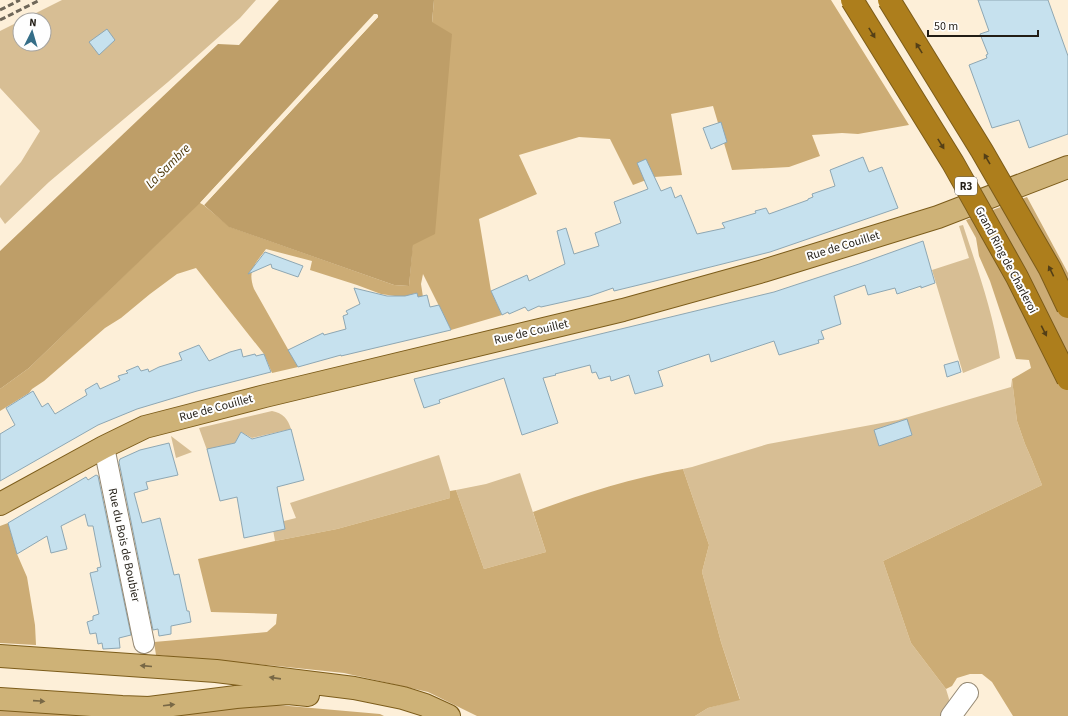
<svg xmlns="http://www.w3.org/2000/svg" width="1068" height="716" viewBox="0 0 1068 716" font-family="'Source Sans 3',sans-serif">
<rect width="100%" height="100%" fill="#fdefd8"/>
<!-- green -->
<path fill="#d7be94" d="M 62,0 L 256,0 L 240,18 L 168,82 L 49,182 L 5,224 L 0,217 L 0,186 L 21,162 L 40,131 L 0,88 L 0,31 L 20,21 L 20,44 L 44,44 L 44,20 L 22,20 Z
M 963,225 C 977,268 993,312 1000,358 L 963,373 L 932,270 L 969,258 L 959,226 Z
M 1012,379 L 1017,421 L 1025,444 L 1032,460 L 1042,485 L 883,561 L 911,643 L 946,689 L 949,699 L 948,711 L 944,716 L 695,716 L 708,708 L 740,699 L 721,642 L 702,572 L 709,545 L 683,469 L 692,467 L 768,444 L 898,420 L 1011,387 Z
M 272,411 C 283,413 288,419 291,429 L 252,438 L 241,432 L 235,443 L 207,450 L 199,428 Z
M 171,436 L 192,452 L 176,458 Z
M 439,455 L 450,491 L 450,498 L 337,529 L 275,541 L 272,524 L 296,518 L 290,503 Z
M 520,473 L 546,552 L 484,569 L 456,490 L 486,484 Z"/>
<!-- forest -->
<path fill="#ccac75" d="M 434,0 L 831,0 L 909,125 L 858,134 L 842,133 L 812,135 L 820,156 L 789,167 L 732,170 L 713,106 L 671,114 L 682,175 L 654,177 L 633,185 L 610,139 L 579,137 L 519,155 L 537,194 L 479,219 L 491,291 L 502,315 L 451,330 L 423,274 L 421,284 L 423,297 L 418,299 L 416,293 L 414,293 L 413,296 L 395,296 L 381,294 L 357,285 L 310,270 L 312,261 L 266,249 C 255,265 247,269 254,289 L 298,367 L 272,373 L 264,354 L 196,268 L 177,274 L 150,294 L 121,318 L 105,328 L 44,381 L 32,389 L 29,393 L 0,411 L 0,389 L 29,368 L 200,202 L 230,227 L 394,285 L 409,286 Z
M 1027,197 L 1068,273 L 1068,716 L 1013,716 L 992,682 L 982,674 L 970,674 L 957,678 L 952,686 L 946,689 L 911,643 L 883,561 L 1042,485 L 1032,460 L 1025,444 L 1017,421 L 1012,379 L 1031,368 L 1029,360 L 1016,359 L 990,281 L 979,256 L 976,238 L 966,220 Z
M 683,469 L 709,545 L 702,572 L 721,642 L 740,700 L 708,708 L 695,716 L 477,716 L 428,692 L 344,673 L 277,666 L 156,655 L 154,642 L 267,632 L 276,624 L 277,614 L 211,612 L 198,559 L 275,541 L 337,529 L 450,498 L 450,491 L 456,490 L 484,569 L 546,552 L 533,512 C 582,494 631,478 683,469 Z
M 8,523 L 17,554 L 27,577 L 35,625 L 36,645 L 0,643 L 0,526 Z
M 266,704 L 380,714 L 384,716 L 0,716 L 0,707 Z"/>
<!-- water -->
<path fill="#be9e68" d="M 279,0 L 434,0 L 432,22 L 452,34 L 435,234 L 413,245 L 409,286 L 394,285 L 229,227 L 204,205 L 378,17 L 378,15 L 376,14 L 200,203 L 29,368 L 0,389 L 0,251 L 218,44 L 239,45 Z"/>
<!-- pier -->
<path fill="#fdefd8" d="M 374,14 L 377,14 L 378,17 L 204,205 L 202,204 L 362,31 L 202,204 L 200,203 Z"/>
<!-- building -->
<path fill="#c6e1ee" stroke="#8ea7b3" d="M 978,0 L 1048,0 L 1068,56 L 1068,134 L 1029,148 L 1019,120 L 992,128 L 969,65 L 987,58 L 986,55 L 988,54 L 980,34 L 989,31 Z
M 107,29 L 115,40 L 99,55 L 89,42 Z
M 721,122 L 727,142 L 711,149 L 703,128 Z
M 863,157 L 869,172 L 882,167 L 898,208 L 770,252 L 651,282 L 614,291 L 613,288 L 590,296 L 541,307 L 539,306 L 528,311 L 525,307 L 509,314 L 508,312 L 502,315 L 491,291 L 527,275 L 529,281 L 565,264 L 557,231 L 566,228 L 574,254 L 599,246 L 595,233 L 621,223 L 614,202 L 648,189 L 637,163 L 646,159 L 661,191 L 671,187 L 675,198 L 681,195 L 697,234 L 725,228 L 722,223 L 756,213 L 755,211 L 766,208 L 769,214 L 808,200 L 808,199 L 813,197 L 812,194 L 835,186 L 830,170 Z
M 923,241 L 935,283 L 921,288 L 921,286 L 897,294 L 895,288 L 868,295 L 865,285 L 834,296 L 841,324 L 821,331 L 824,339 L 818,340 L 819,343 L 779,355 L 774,341 L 711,362 L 709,354 L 658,371 L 663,386 L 635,394 L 629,375 L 611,381 L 610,376 L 599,379 L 596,372 L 592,373 L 590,365 L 555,374 L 556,375 L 543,378 L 558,423 L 522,435 L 504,378 L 439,400 L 440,403 L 424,408 L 414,379 L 774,292 L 859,264 Z
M 265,252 L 303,266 L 298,277 L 272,268 L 271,264 L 248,274 Z
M 354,288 L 387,296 L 405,296 L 417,293 L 418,297 L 427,295 L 430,307 L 439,305 L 451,330 L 341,356 L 341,355 L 298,367 L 288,350 L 323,333 L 324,335 L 346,329 L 343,316 L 348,314 L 346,311 L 360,304 Z
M 199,345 L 209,361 L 230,352 L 241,349 L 243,357 L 255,354 L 256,356 L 264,354 L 271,372 L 197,391 L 137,409 L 98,425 L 0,481 L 0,434 L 15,425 L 6,408 L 33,391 L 42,407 L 48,403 L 55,414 L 87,395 L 85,390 L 97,383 L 100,389 L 120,380 L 118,376 L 128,373 L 126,371 L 138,366 L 141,371 L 148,369 L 149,372 L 159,367 L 182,360 L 179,353 Z
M 958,361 L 961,372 L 947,377 L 944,365 Z
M 907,419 L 912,435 L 879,446 L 874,430 Z
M 291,429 L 304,480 L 277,487 L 285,529 L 244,538 L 237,497 L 220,501 L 207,449 L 235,443 L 241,432 L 252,439 Z
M 169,443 L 178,475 L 146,482 L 148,489 L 134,493 L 142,523 L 160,518 L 174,575 L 179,574 L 187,611 L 189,611 L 191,622 L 171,626 L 171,634 L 159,636 L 158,629 L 153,630 L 119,462 L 120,459 L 140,450 Z
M 96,475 L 98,476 L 131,635 L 119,638 L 120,648 L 103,649 L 102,643 L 98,644 L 96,633 L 90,634 L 87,622 L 93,620 L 93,616 L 99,614 L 90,573 L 98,571 L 97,568 L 101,567 L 93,526 L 88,526 L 85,514 L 61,526 L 67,549 L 51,553 L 47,536 L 17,554 L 8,523 L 86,477 L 88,480 Z"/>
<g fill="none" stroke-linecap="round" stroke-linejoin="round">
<defs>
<path id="minor" d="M 104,447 L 144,643
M 951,716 L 968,693"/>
<path id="major" d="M 0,504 L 104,447 L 145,427 L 265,396 L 623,310 L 763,271 L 938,217 L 1068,167
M 0,656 L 216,671 L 354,688 L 403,698 L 425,705 L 449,716
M 0,699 L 122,707 L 149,708 L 236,697 L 288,693 L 308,695"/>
</defs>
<!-- minor casing -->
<use href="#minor" stroke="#958974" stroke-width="22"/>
<!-- major casing -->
<use href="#major" stroke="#7c5c1a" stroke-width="24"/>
<!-- minor -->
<use href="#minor" stroke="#fff" stroke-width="20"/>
<!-- major -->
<use href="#major" stroke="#ceb277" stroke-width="22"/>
<!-- rail -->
<path stroke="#6f6759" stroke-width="3" stroke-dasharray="6 3" stroke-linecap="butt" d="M 0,10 L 20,0
M 0,20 L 40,0"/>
<defs>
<path id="highway-bridge" d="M 852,0 L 953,163 L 1017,277 L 1068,379
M 889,0 L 982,151 L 1050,269 L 1068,307"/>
</defs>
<!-- highway-bridge casing -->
<use href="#highway-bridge" stroke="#7c5c1a" stroke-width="24" stroke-linecap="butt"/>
<!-- highway-bridge -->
<use href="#highway-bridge" stroke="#ad7e1c" stroke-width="22"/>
</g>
<!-- one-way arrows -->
<defs><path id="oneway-solid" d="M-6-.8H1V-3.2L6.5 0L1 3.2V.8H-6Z"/></defs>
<g fill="#533f17">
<use href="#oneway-solid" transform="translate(872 33) rotate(58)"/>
<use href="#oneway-solid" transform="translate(919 48) rotate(-122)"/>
<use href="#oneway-solid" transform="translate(941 144) rotate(58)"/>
<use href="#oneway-solid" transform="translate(987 159) rotate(-120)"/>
<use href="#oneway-solid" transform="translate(1051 271) rotate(-116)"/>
<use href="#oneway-solid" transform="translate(1044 331) rotate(63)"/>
</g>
<g fill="#786846">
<use href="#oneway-solid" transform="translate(146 666) rotate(-175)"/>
<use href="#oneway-solid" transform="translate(275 678) rotate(-172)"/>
<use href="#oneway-solid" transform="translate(39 701) rotate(4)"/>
<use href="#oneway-solid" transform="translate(169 705) rotate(-7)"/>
</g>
<g text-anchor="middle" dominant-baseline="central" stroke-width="4" stroke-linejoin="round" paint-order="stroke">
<!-- shield labels -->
<rect fill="#fefefe" stroke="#64605b" stroke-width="1" x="955" y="177" width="22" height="18" rx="3"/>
<g font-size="11" font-weight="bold" fill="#221d15">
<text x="966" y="186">R3</text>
</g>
<!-- street labels -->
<g font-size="12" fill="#221d15" stroke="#fefefe">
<text transform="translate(843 246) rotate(-17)">Rue de Couillet</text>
<text transform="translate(1006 260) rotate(62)">Grand Ring de Charleroi</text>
<text transform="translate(531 332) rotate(-13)">Rue de Couillet</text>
<text transform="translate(216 408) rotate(-15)">Rue de Couillet</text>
<text transform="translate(124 545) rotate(78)">Rue du Bois de Boubier</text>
</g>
<!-- water labels -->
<g font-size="13" font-style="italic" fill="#4a3405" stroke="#fefefe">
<text transform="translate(168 166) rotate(-45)">La Sambre</text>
</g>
</g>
<!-- north arrow -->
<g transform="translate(32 32) rotate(5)"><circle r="19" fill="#fefefe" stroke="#a6a4a1"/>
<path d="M0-3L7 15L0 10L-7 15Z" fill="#356e88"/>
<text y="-6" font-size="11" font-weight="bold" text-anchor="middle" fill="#221d15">N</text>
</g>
<!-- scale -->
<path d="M928 30v6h110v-6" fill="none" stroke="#221d15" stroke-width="2"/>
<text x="934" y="30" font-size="12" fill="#221d15" stroke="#fefefe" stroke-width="3" paint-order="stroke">50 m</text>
</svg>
